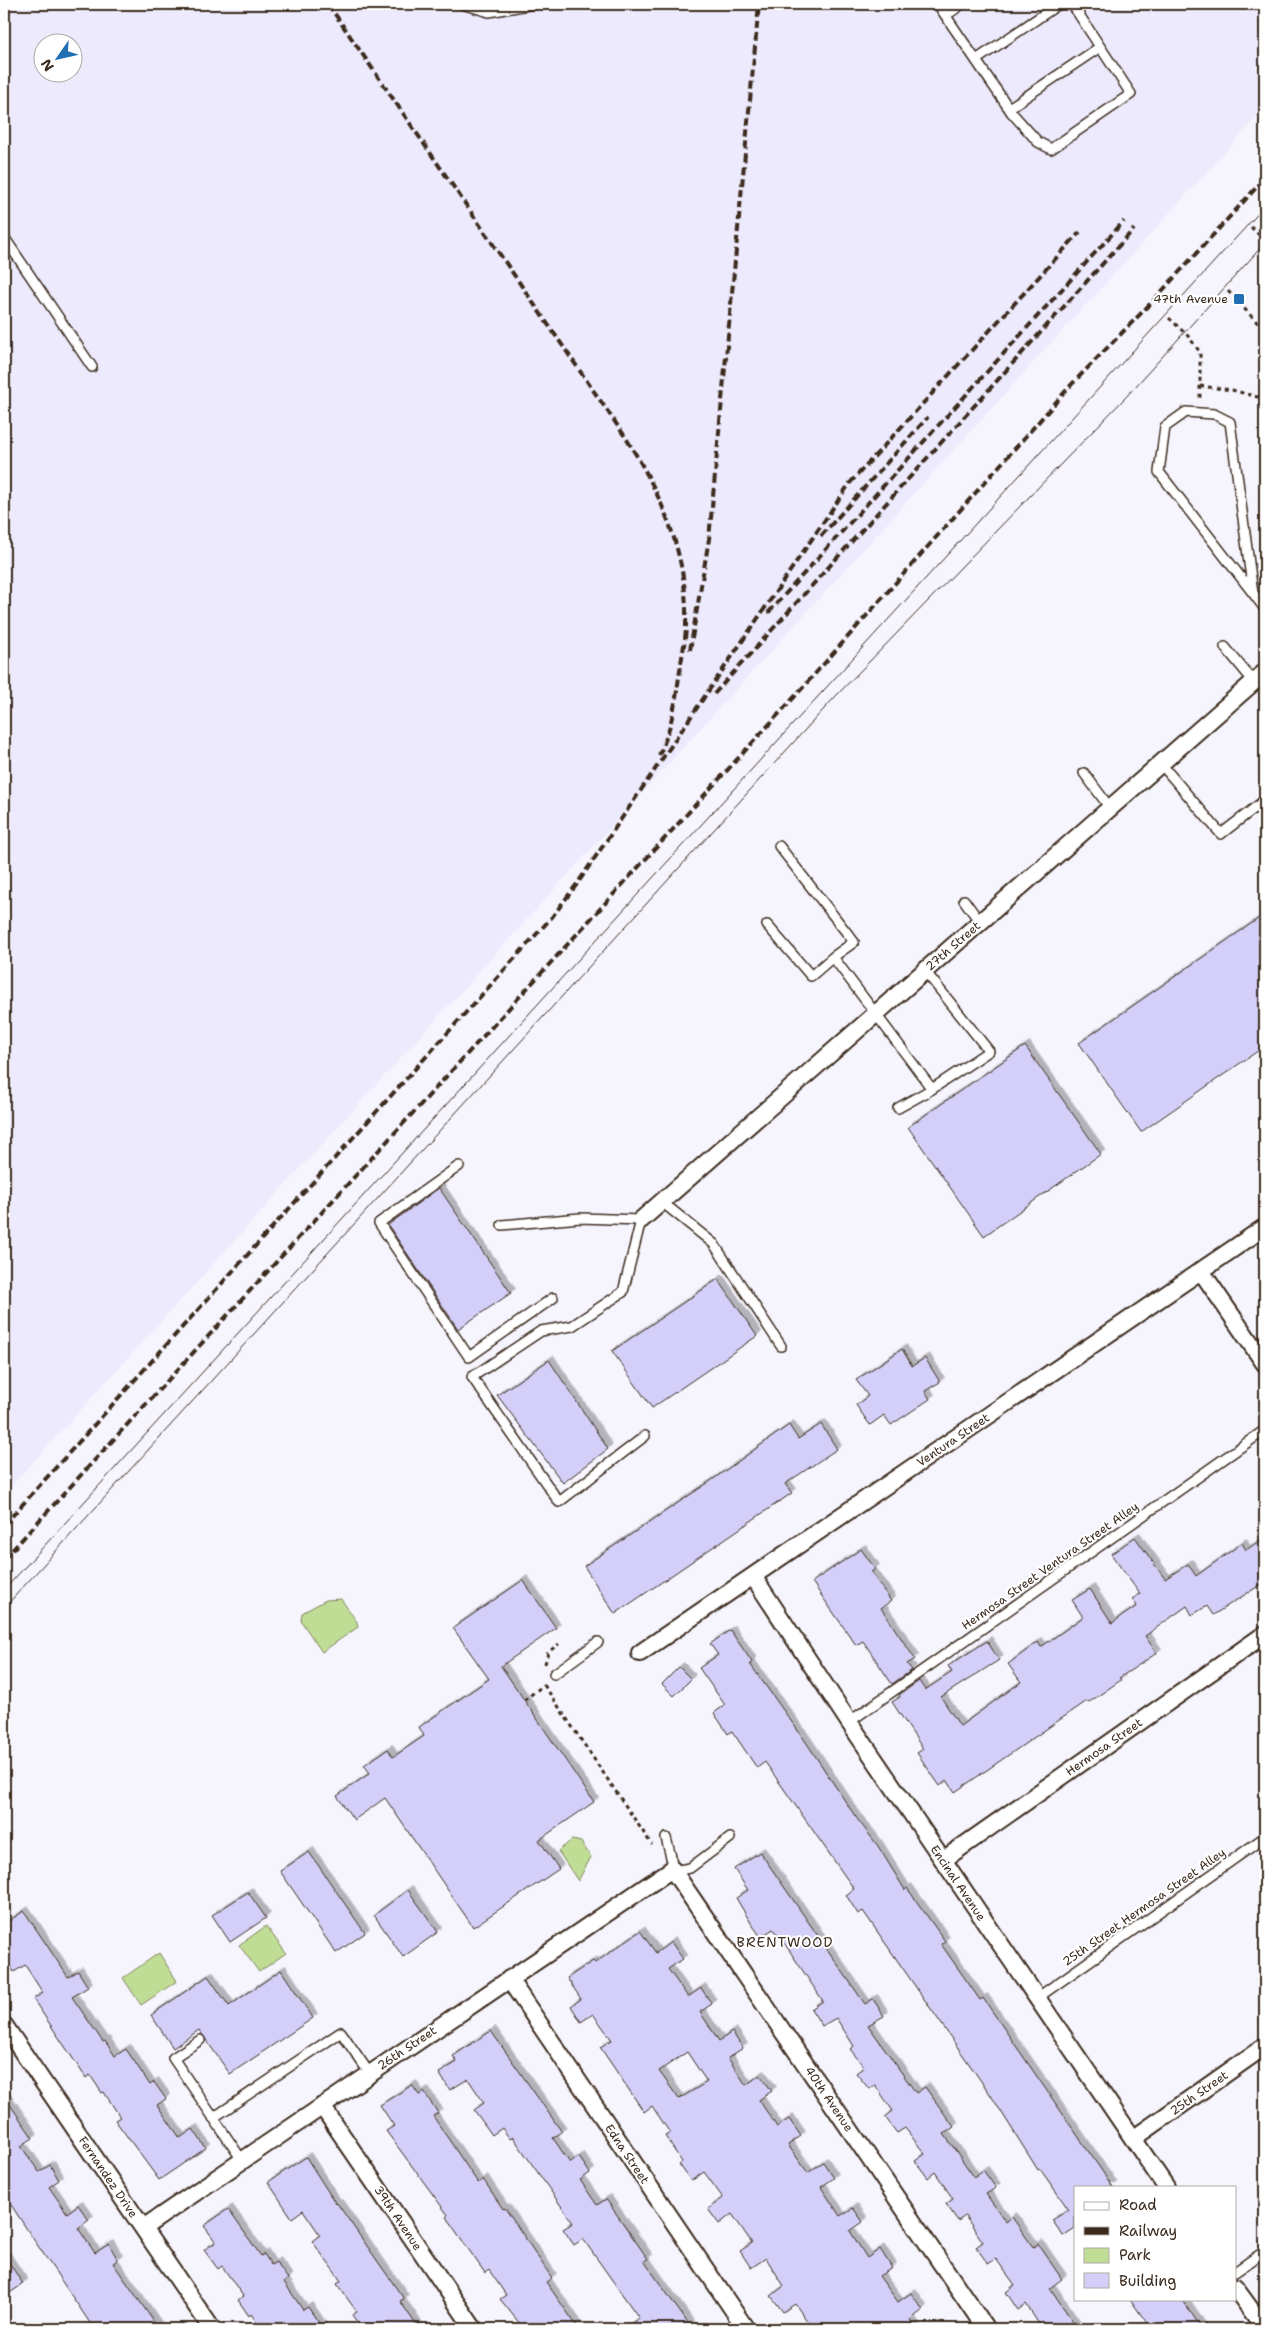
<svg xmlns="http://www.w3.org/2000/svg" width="1269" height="2333" viewBox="0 0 1269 2333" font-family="'Shantell Sans',sans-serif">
<defs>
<filter id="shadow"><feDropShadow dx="4.5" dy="-4.5" stdDeviation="0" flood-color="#0004"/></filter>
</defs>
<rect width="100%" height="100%" fill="#f6f5fe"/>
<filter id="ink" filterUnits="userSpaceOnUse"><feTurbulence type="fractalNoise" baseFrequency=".02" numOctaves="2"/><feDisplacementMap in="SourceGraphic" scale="10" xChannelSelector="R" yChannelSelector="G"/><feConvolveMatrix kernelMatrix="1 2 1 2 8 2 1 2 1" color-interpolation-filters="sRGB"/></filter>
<g filter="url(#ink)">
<!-- built -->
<path fill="#eceafc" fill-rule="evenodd" d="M 4,4 L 1265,4 L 1265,108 L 4,1494 ZM 42,42 L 72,42 L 72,72 L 42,72 Z"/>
<!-- green -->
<path fill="#c0dd95" stroke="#7e845a" d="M 341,1599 L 357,1622 L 358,1627 L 322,1652 L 301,1621 L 302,1613 L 326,1600 Z
M 572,1840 L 581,1842 L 591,1857 L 578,1881 L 558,1851 Z
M 266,1926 L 286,1953 L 259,1972 L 239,1945 Z
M 159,1953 L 177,1981 L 141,2005 L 123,1978 Z"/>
<!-- building -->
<path fill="#d3cff8" stroke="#3b2a1e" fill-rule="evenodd" filter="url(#shadow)" d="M 1265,914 L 1265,1046 L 1141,1132 L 1079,1043 Z
M 1025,1046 L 1101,1154 L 984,1236 L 908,1127 Z
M 439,1188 L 511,1293 L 458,1329 L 388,1225 Z
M 718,1279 L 757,1336 L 652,1408 L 612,1351 Z
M 902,1349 L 912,1366 L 925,1358 L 940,1382 L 925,1391 L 930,1399 L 891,1425 L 884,1415 L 870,1425 L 856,1405 L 868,1396 L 856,1380 Z
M 549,1360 L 608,1449 L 563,1483 L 497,1395 Z
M 821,1424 L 837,1449 L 785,1484 L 792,1493 L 615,1614 L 584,1566 L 712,1480 L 789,1425 L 798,1439 Z
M 1135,1537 L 1165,1579 L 1188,1564 L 1196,1576 L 1242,1543 L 1246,1550 L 1265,1537 L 1265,1582 L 1213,1615 L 1207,1606 L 1192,1615 L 1187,1606 L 1145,1636 L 1157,1653 L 1119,1678 L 1121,1680 L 1088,1703 L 1087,1701 L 955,1792 L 947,1780 L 940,1786 L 917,1753 L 923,1749 L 892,1702 L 900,1697 L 899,1695 L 919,1681 L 925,1690 L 952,1672 L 948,1666 L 987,1641 L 999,1660 L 941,1697 L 960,1726 L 1021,1682 L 1008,1664 L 1038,1642 L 1041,1647 L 1083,1617 L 1072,1600 L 1090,1589 L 1112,1623 L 1137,1606 L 1132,1599 L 1140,1594 L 1111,1554 Z
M 861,1549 L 875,1569 L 871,1572 L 891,1601 L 881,1608 L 915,1659 L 907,1664 L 912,1670 L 892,1684 L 863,1641 L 856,1645 L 812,1582 Z
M 523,1580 L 556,1628 L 501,1666 L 594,1802 L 539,1840 L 559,1869 L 473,1927 L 385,1798 L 354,1820 L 337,1796 L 370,1773 L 364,1765 L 388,1749 L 393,1757 L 424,1736 L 419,1727 L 489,1679 L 453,1628 Z
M 730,1630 L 752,1662 L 750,1664 L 804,1739 L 855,1816 L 878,1846 L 905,1890 L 907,1888 L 945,1941 L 941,1944 L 980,2000 L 983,1998 L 1113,2187 L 1075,2187 L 1075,2228 L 1063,2236 L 1052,2220 L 1069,2210 L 1040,2169 L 1038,2170 L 990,2094 L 863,1911 L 858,1914 L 846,1895 L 854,1889 L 765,1762 L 757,1768 L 732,1731 L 728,1734 L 714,1713 L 725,1705 L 699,1668 L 718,1655 L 710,1644 Z
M 679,1667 L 691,1679 L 674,1696 L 662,1684 Z
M 309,1852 L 365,1933 L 336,1953 L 280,1871 Z
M 760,1852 L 865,2004 L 873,1999 L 884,2016 L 868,2025 L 916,2093 L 925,2087 L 954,2127 L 944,2134 L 974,2177 L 983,2170 L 996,2188 L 986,2194 L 1006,2222 L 1012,2217 L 1033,2247 L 1038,2244 L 1062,2279 L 1050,2288 L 1078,2329 L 1042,2329 L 1026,2304 L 1018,2310 L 1006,2292 L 1015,2285 L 996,2259 L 988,2264 L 976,2247 L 983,2242 L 965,2216 L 958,2221 L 946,2204 L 953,2199 L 935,2172 L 928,2178 L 915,2161 L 925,2154 L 905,2128 L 897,2133 L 885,2117 L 893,2111 L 875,2085 L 869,2089 L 856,2073 L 864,2067 L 850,2049 L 854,2046 L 836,2018 L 822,2026 L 811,2009 L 823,2001 L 789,1950 L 773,1929 L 761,1937 L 751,1923 L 736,1898 L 748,1890 L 734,1869 Z
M 408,1890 L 438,1932 L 403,1957 L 374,1915 Z
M 248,1892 L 266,1918 L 230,1942 L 212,1915 Z
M 24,1911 L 68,1977 L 78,1971 L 88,1987 L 72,1997 L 103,2042 L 105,2041 L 115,2056 L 126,2049 L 150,2085 L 154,2082 L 166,2099 L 157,2105 L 180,2138 L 193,2129 L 206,2148 L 159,2180 L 115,2120 L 120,2117 L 104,2092 L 102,2093 L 90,2075 L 86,2078 L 33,1999 L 43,1993 L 25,1965 L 14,1972 L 4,1956 L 4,1954 L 11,1949 L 4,1938 L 4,1924 Z
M 640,1931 L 656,1953 L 671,1942 L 683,1959 L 668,1969 L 688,1997 L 701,1988 L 712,2004 L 700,2012 L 719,2041 L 732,2032 L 743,2048 L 728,2058 L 746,2085 L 760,2075 L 772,2091 L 759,2100 L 777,2127 L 789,2119 L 801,2136 L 788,2145 L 808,2173 L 823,2162 L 834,2178 L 821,2187 L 840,2216 L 853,2208 L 863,2222 L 850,2231 L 867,2258 L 880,2249 L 892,2268 L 879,2276 L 898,2302 L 911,2293 L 923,2310 L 910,2320 L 916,2329 L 813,2329 L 795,2304 L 783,2312 L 771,2296 L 784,2286 L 766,2258 L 751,2268 L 740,2251 L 752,2243 L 732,2214 L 719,2224 L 708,2209 L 723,2198 L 704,2172 L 691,2181 L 679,2164 L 682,2162 L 665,2136 L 670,2133 L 652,2106 L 644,2112 L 600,2047 L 612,2040 L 593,2014 L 581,2022 L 571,2006 L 581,1999 L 567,1978 L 593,1961 L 595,1963 ZM 687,2052 L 707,2082 L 679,2099 L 659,2071 Z
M 281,1970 L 313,2018 L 230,2074 L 199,2030 L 173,2048 L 151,2015 L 208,1976 L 229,2006 Z
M 491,2031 L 562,2132 L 553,2138 L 570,2163 L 579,2157 L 590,2173 L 580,2180 L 597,2205 L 606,2199 L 648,2259 L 644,2261 L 692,2329 L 624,2329 L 639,2318 L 583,2239 L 574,2245 L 563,2229 L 573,2223 L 513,2137 L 510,2139 L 502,2128 L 492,2135 L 474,2110 L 484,2103 L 468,2079 L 450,2090 L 439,2073 L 457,2062 L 453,2056 Z
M 412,2085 L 419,2095 L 424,2092 L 438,2113 L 433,2116 L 478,2183 L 483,2179 L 503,2209 L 505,2208 L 552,2278 L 546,2282 L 579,2329 L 524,2329 L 500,2299 L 506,2295 L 489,2270 L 485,2273 L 446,2217 L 448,2215 L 386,2131 L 394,2126 L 380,2105 Z
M 4,2096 L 33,2138 L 21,2146 L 39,2172 L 50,2165 L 59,2180 L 49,2187 L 67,2213 L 78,2205 L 89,2220 L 78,2228 L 95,2253 L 109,2244 L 118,2260 L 113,2263 L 159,2329 L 94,2329 L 32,2237 L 4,2194 Z
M 306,2157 L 336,2204 L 337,2203 L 404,2299 L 400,2301 L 419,2329 L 362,2329 L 352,2315 L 357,2312 L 337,2284 L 341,2281 L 312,2241 L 320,2235 L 303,2210 L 292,2218 L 268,2182 Z
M 228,2209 L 261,2256 L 264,2254 L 271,2265 L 276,2262 L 288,2279 L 284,2282 L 303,2310 L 308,2307 L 323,2329 L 261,2329 L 251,2314 L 249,2316 L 238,2300 L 243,2296 L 222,2266 L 218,2269 L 204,2250 L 216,2242 L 204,2226 Z
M 4,2255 L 23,2284 L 4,2297 Z
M 1130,2299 L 1182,2299 L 1202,2329 L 1151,2329 Z"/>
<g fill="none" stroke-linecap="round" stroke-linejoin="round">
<defs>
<path id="lane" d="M 462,4 L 489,12 L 534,4
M 938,4 L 941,9 L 951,12 L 962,4
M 941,9 L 1012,113 L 1038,142 L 1051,149 L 1131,94 L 1072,4
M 976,60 L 1059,4
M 1009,108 L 1100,47
M 4,237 L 92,367
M 1253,593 L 1230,422 L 1214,414 L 1186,412 L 1165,427 L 1159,472 L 1253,593 L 1265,609
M 1225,647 L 1254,682
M 1161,764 L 1221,834 L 1265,800
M 1084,773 L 1110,808
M 779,846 L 854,942 L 833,957
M 964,900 L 980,922
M 767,925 L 811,976 L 833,957 L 932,1089 L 898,1108
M 925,971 L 989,1051 L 932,1089
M 459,1166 L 379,1223 L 469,1357 L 553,1298
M 662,1202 L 714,1244 L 781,1346
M 502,1225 L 580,1218 L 641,1220 L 623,1292 L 572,1326 L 541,1331 L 472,1377 L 559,1502 L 645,1436
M 554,1674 L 598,1642
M 849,1722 L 1265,1430
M 666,1838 L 671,1857 L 672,1869
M 673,1871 L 690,1868 L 730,1838
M 1037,1998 L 1265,1837
M 200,2040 L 173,2058 L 242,2160
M 213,2118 L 341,2032 L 370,2074
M 1235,2272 L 1265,2251"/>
<path id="street" d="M 641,1220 L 1265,672
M 1201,1271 L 1265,1364
M 753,1576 L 849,1722 L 1166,2187
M 640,1653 L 1265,1227
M 943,1860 L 1265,1634
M 509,1979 L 746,2329
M 4,2025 L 212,2329
M 322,2106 L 474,2329
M 1133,2139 L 1265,2046
M 143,2228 L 672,1869 L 986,2329
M 1235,2288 L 1265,2329"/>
</defs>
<!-- lane casing -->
<use href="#lane" stroke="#3b2a1e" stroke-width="12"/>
<!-- street casing -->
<use href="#street" stroke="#3b2a1e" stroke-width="20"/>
<!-- path -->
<path stroke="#3b2a1e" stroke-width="3" stroke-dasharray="4 4" stroke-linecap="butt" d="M 1251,227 L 1265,241
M 1228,291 L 1265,331
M 1169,318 L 1188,336 L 1200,352 L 1200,400
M 1200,386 L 1232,390 L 1265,399
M 545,1664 L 548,1652 L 559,1644
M 544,1685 L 652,1845
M 524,1700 L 544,1685"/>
<!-- lane -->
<use href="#lane" stroke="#fff" stroke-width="9"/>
<!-- street -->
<use href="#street" stroke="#fff" stroke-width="16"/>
<!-- tram -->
<path stroke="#3b2a1e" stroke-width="1" d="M 4,1590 L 1265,206
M 4,1608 L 835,697 L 1125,398 L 1265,243"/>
<!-- rail -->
<path stroke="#3b2a1e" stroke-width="4" stroke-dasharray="8 4" stroke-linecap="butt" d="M 328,4 L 626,438 C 662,496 688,555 686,624 C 686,639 682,655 680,670 C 676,699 672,728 659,755
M 821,536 L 928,417
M 768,613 L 1124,221
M 690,650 L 709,539 L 759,4
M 714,694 L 1134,229
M 4,1525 L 552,917 L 577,884 L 850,483 L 1080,232
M 4,1559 L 798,693 L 1072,384 L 1152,302 L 1265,178"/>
</g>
</g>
<!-- markers -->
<rect fill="#1f6fb2" stroke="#fff" stroke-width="2" x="1233" y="293" width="12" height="12" rx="2.5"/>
<g text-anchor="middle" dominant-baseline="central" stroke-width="4" stroke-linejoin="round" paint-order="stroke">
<!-- poi labels -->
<g font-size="12" fill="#3b2a1e" stroke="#fff" text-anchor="end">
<text x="1228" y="299">47th Avenue</text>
</g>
<!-- street labels -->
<g font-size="12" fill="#3b2a1e" stroke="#fff">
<text transform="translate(953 946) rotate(-41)">27th Street</text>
<text transform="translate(953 1440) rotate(-34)">Ventura Street</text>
<text transform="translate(1050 1566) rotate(-35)">Hermosa Street Ventura Street Alley</text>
<text transform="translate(1104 1747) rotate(-35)">Hermosa Street</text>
<text transform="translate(958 1883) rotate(56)">Encinal Avenue</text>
<text transform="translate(1144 1907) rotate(-35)">25th Street Hermosa Street Alley</text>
<text transform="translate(407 2048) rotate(-34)">26th Street</text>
<text transform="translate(1199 2093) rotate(-35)">25th Street</text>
<text transform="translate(829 2099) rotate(56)">40th Avenue</text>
<text transform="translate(627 2154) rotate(56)">Edna Street</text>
<text transform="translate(108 2177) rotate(56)">Fernandez Drive</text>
<text transform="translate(398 2218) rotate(56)">39th Avenue</text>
</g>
<!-- neighbourhood labels -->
<g font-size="14" letter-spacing="1" fill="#3b2a1e" stroke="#fff">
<text x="785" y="1942">BRENTWOOD</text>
</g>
</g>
<!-- margin -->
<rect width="1269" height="2333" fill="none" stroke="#fff" stroke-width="20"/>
<rect x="10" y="10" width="1249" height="2313" fill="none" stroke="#3b2a1e" stroke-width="2" filter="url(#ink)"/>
<!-- legend -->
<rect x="1074" y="2186" width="162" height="115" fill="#ffffff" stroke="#b1aaa5"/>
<rect x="1084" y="2202" width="25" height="8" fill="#ffffff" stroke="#b1aaa5"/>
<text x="1119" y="2210" font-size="15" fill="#3b2a1e">Road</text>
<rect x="1084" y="2227" width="25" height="8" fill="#3b2a1e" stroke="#b1aaa5"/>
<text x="1119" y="2236" font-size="15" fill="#3b2a1e">Railway</text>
<rect x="1084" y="2248" width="25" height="15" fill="#c0dd95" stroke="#b1aaa5"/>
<text x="1119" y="2260" font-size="15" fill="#3b2a1e">Park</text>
<rect x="1084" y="2273" width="25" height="15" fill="#d3cff8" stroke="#b1aaa5"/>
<text x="1119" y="2286" font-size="15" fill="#3b2a1e">Building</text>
<!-- north arrow -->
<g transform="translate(58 58) rotate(236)"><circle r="24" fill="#ffffff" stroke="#b1aaa5"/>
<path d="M0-4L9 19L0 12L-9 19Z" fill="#1f6fb2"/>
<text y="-8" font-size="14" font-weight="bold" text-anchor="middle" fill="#3b2a1e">N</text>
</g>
</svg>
